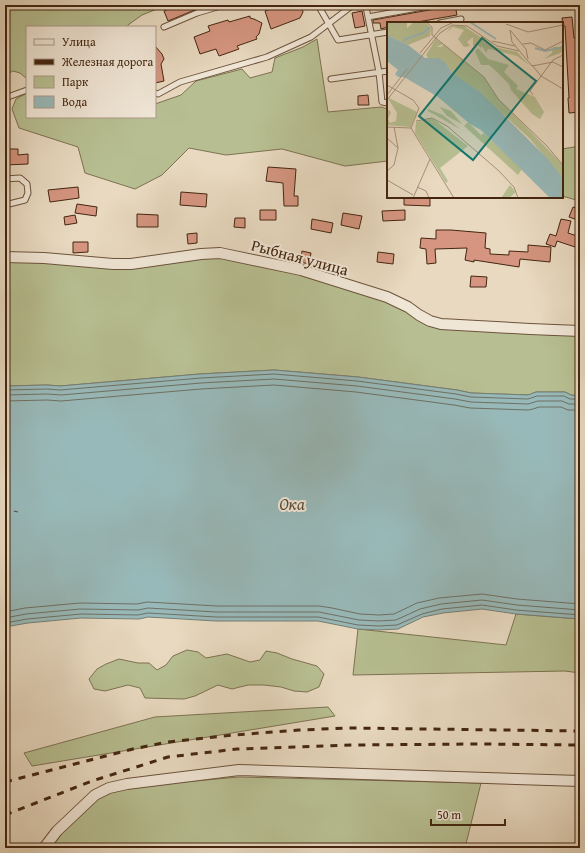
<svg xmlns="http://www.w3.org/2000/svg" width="585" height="853" viewBox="0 0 585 853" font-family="'Gentium Book Plus',serif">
<rect width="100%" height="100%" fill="#e8d9c0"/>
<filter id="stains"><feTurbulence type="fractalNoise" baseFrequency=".005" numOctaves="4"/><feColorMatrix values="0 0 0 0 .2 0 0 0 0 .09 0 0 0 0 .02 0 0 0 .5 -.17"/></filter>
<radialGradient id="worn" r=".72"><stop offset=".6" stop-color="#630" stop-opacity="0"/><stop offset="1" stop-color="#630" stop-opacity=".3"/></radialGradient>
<!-- green -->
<path fill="#b7bf92" stroke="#7e7251" d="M 45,5 L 167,5 L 142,15 L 128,25 L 127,27 L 27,27 L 27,79 L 20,73 L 13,71 L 9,73 L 5,91 L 5,8 Z
M 317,39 L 328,112 L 381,107 L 388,109 L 388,161 L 345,166 L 282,149 L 226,155 L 189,148 L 162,175 L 135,189 L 85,173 L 78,147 L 19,128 L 12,109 L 16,99 L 27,93 L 27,117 L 155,117 L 155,104 L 181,95 L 196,81 L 242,69 L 250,78 L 272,72 L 275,58 L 303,47 Z
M 580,146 L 580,201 L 562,196 L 562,149 Z
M 199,251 L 302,266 L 441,320 L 580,327 L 580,396 L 571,395 L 565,392 L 536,392 L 529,395 L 471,393 L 457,390 L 358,377 L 274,370 L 200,374 L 60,386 L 47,385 L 5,386 L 5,255 L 129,261 Z
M 516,614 L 580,619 L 580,673 L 565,671 L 353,675 L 358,629 L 506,645 Z
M 187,650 L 198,652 L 206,658 L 227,654 L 250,662 L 260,660 L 266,651 L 277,653 L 292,659 L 317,666 L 324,674 L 319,687 L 307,692 L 294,691 L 281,687 L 264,685 L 248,685 L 232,689 L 218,685 L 195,696 L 184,699 L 145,698 L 140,688 L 128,685 L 105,691 L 94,689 L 89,679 L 97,669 L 106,664 L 119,659 L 138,663 L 149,663 L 157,670 L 166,665 L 173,656 Z
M 328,707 L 335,716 L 32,766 L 24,753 L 155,717 Z
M 239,777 L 481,783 L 465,848 L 49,848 L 59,836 L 97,799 L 112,790 L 127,787 Z"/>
<!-- water -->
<path fill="#98b9b9" stroke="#767e75" d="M 274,370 L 358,377 L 457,390 L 471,393 L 528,395 L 536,392 L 565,392 L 571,395 L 580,396 L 580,619 L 516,614 L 482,609 L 443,613 L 423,617 L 398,629 L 379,630 L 358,629 L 318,621 L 216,621 L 148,617 L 139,619 L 81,618 L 28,623 L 5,627 L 5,386 L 47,385 L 60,386 L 200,374 Z"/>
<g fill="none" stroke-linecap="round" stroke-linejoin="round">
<!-- shore -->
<path stroke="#6e7064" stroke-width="1" d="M 5,390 L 47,389 L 60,390 L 201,378 L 274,374 L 357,381 L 456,394 L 471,397 L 528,399 L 537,396 L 564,396 L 570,399 L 580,399
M 5,395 L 47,394 L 61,395 L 201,383 L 274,379 L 357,386 L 455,399 L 471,402 L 528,404 L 538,401 L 562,401 L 569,404 L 580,404
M 5,401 L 47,400 L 61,401 L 201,389 L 274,385 L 356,392 L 454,405 L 470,408 L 528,410 L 533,409 L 539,407 L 561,407 L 568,410 L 580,410
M 5,612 L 25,608 L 80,603 L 137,604 L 147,602 L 217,606 L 319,606 L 332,608 L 360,614 L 379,615 L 394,614 L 417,603 L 439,598 L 482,594 L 517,599 L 580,604
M 5,618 L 26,614 L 80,609 L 138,610 L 148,608 L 216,612 L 319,612 L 359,620 L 379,621 L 396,620 L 420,609 L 441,604 L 482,600 L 517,605 L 580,610
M 5,623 L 27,619 L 81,614 L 138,615 L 148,613 L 216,617 L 318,617 L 358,625 L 379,626 L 397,625 L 422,614 L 442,609 L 482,605 L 516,610 L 580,615"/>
<!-- ferry -->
<path stroke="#594b3a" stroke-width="1" stroke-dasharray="5 4" stroke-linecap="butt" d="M 5,509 L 18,512"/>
</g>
<!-- building -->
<path fill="#d59580" stroke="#442610" d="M 178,5 L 207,5 L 168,21 L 164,11 Z
M 281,5 L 301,5 L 303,12 L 300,18 L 271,29 L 265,11 Z
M 442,5 L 455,5 L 457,15 L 412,23 L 388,23 L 388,27 L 381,29 L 380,23 L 373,23 L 373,20 L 435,9 L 438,6 Z
M 362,11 L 365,26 L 355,28 L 352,13 Z
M 250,16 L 250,18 L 254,19 L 262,23 L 259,34 L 256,37 L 257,39 L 237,46 L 239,49 L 219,56 L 216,49 L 200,54 L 194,37 L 210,31 L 208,26 L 228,20 L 229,22 Z
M 572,17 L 574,38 L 576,38 L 578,65 L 580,65 L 580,112 L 569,113 L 568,98 L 569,98 L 565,26 L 563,26 L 562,18 Z
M 155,46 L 162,54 L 164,59 L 161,64 L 164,81 L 155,83 Z
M 368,95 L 369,105 L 358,105 L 358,96 Z
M 7,149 L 18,149 L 18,155 L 28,154 L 28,164 L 5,165 L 5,155 L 7,155 Z
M 268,167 L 296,169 L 294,196 L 298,196 L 298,206 L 284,206 L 283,183 L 266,181 Z
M 78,187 L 79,198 L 50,202 L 48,190 Z
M 181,192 L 207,194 L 206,207 L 180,205 Z
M 404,197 L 430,197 L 430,206 L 404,205 Z
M 77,204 L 97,207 L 96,216 L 75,213 Z
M 573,207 L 580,209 L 580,221 L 569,217 Z
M 260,210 L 276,210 L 276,220 L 260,220 Z
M 405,210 L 405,220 L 383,221 L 382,211 Z
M 343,213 L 362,216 L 359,229 L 341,225 Z
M 137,214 L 158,215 L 158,227 L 137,227 Z
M 75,215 L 77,223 L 65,225 L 64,217 Z
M 235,218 L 245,218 L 245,228 L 234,227 Z
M 312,219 L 333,223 L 331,233 L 311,229 Z
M 561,219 L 571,221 L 568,233 L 580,237 L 580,242 L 578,248 L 557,241 L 555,247 L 546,244 L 550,234 L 556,236 Z
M 436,230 L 451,230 L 486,233 L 485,248 L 490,249 L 490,254 L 509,255 L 509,251 L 528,252 L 528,245 L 551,247 L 550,262 L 520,259 L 519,267 L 474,260 L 474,262 L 465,260 L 467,248 L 435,249 L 436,263 L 427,264 L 426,249 L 420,248 L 421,238 L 436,239 Z
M 197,233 L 197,243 L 188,244 L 187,234 Z
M 73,242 L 88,242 L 88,252 L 73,253 Z
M 302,251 L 311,253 L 309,264 L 300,262 Z
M 378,252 L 394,254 L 393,264 L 377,262 Z
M 471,276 L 487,277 L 486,287 L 470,287 Z"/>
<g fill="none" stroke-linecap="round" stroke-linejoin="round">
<defs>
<path id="service" d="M 318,5 L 338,40 L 388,32
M 365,5 L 366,7 L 379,72 L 382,102 L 388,103
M 368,17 L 434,5
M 440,23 L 461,19
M 164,27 L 197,13 L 224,5
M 331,79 L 388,71
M 155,93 L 158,94 L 180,82 L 267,57 L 311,37 L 353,5
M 5,98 L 27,90
M 5,179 L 20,178 L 27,184 L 28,193 L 25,200 L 5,205"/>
<path id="minor" d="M 5,257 L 44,258 L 113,264 L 131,264 L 201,254 L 220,253 L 301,270 L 387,297 L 408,307 L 419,315 L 430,321 L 441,324 L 530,329 L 580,331
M 44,848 L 57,831 L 95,795 L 109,788 L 127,784 L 239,770 L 580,781"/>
</defs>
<!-- service casing -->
<use href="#service" stroke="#6d533c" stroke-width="7"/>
<!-- minor casing -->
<use href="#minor" stroke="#6d533c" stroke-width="12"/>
<!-- service -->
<use href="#service" stroke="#f0e6d6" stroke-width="5"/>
<!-- minor -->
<use href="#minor" stroke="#f0e6d6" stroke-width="10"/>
<!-- rail -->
<path stroke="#442610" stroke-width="3" stroke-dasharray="7 7" stroke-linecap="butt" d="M 5,782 L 133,749 L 167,742 L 234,735 L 299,730 L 349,728 L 580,731
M 5,815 L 92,781 L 168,757 L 237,749 L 352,745 L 479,744 L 580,745"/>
</g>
<g text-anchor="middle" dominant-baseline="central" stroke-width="4" stroke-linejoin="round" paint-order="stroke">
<!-- street labels -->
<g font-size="16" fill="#442610" stroke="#f0e6d6">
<text transform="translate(300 257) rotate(15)">Рыбная улица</text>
</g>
<!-- water labels -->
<g font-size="17" font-style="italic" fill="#594b3a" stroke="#f0e6d6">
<text x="292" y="503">Ока</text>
</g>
</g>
<!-- overview -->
<g transform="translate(387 22)">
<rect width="176" height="176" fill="#e8d9c0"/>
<path d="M 0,0 L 20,0 L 20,6 L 27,0 L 38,0 L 44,6 L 43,14 L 21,23 L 0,13 ZM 65,4 L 77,4 L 108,25 L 130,30 L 142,43 L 130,34 L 107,28 L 101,27 L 99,31 L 95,24 L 94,26 L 91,23 L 86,24 L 86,15 L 80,20 L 83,24 L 77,25 L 71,17 L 77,8 L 66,5 L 59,11 ZM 49,17 L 56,22 L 49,25 L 54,25 L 57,22 L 97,55 L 111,76 L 176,143 L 176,156 L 143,117 L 118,94 L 65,51 L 55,38 L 42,37 L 39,33 ZM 176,22 L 176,30 L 157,37 L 165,31 L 166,25 L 174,25 ZM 91,26 L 101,37 L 122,43 L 117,50 L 131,64 L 129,67 L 148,75 L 157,90 L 153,97 L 145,92 L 124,68 L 122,62 L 110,50 L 102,43 L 94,43 L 88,29 ZM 0,75 L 30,90 L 24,105 L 0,103 L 0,87 L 4,90 L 1,97 L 3,101 L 9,99 L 10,91 ZM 53,85 L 64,89 L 75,102 L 60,94 ZM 41,87 L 56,93 L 73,107 L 41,89 ZM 45,96 L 81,124 L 53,146 L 61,159 L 59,161 L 28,111 L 29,100 ZM 81,100 L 94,113 L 97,111 L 135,147 L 131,153 L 77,104 ZM 123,163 L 129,170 L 122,176 L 114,176 Z" fill="#b7bf92"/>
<path d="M 0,13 L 21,23 L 38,36 L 52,36 L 58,40 L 65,51 L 93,70 L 161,137 L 176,156 L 176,176 L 163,176 L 94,108 L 83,102 L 51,75 L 17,55 L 11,55 L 8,52 L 11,48 L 0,39 Z" fill="#98b9b9"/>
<path fill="none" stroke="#98b9b9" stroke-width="2" d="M 83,0 L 109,17M 16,20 L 18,17 L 36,11 L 43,5M 148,26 L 158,29 L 176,25M 27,47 L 46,51 L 59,64"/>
<path fill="none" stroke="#a6917a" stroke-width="1" d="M 39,0 L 45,5 L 45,13 L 97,55 L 112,78 L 159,123 L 176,143M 119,2 L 141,10 L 176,3M 123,8 L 125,20 L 145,44 L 166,40 L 176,45M 123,8 L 139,27 L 141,37M 105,19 L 128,24M 136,22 L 144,21 L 158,28 L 176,19M 33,31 L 54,6 L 67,0M 145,43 L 154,54 L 176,67M 0,63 L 26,78 L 32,86 L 24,106 L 0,105M 0,73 L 20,47M 146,73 L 143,69 L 166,38 L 176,33M 0,78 L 53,11 L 65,3 L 80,4 L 110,24 L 132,29M 29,99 L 45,96 L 60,104 L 112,149 L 127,165 L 131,176M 24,106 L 67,176M 0,116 L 11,126M 0,149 L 7,143 L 11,126 L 7,105M 0,158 L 26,173M 30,165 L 39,169 L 42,176M 26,176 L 43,137"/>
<path fill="#0f766e" fill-opacity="0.15" stroke="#0f766e" stroke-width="2" d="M 95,16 L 149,59 L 86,138 L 32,94 Z"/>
<rect width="176" height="176" fill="none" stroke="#442610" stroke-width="2"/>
</g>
<!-- margin -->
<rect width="585" height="853" fill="none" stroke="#e8d9c0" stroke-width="20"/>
<rect x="6" y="6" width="573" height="841" fill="none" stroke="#442610" stroke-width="2"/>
<rect x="10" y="10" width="565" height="833" fill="none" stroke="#442610"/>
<!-- legend -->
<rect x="26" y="26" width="130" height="92" fill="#f0e6d6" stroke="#ab9987"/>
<rect x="34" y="39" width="20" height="6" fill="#f0e6d6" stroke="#ab9987"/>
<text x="62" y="46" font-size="12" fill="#442610">Улица</text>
<rect x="34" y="59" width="20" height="6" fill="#442610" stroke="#ab9987"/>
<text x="62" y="66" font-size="12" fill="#442610">Железная дорога</text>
<rect x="34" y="76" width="20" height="12" fill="#b7bf92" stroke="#ab9987"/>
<text x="62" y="86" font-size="12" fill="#442610">Парк</text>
<rect x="34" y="96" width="20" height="12" fill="#98b9b9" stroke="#ab9987"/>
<text x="62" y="106" font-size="12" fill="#442610">Вода</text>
<!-- scale -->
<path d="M431 819v6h74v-6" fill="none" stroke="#442610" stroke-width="2"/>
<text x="437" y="819" font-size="12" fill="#442610" stroke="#f0e6d6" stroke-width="3" paint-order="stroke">50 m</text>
<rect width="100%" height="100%" filter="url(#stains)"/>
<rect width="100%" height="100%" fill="url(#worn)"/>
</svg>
